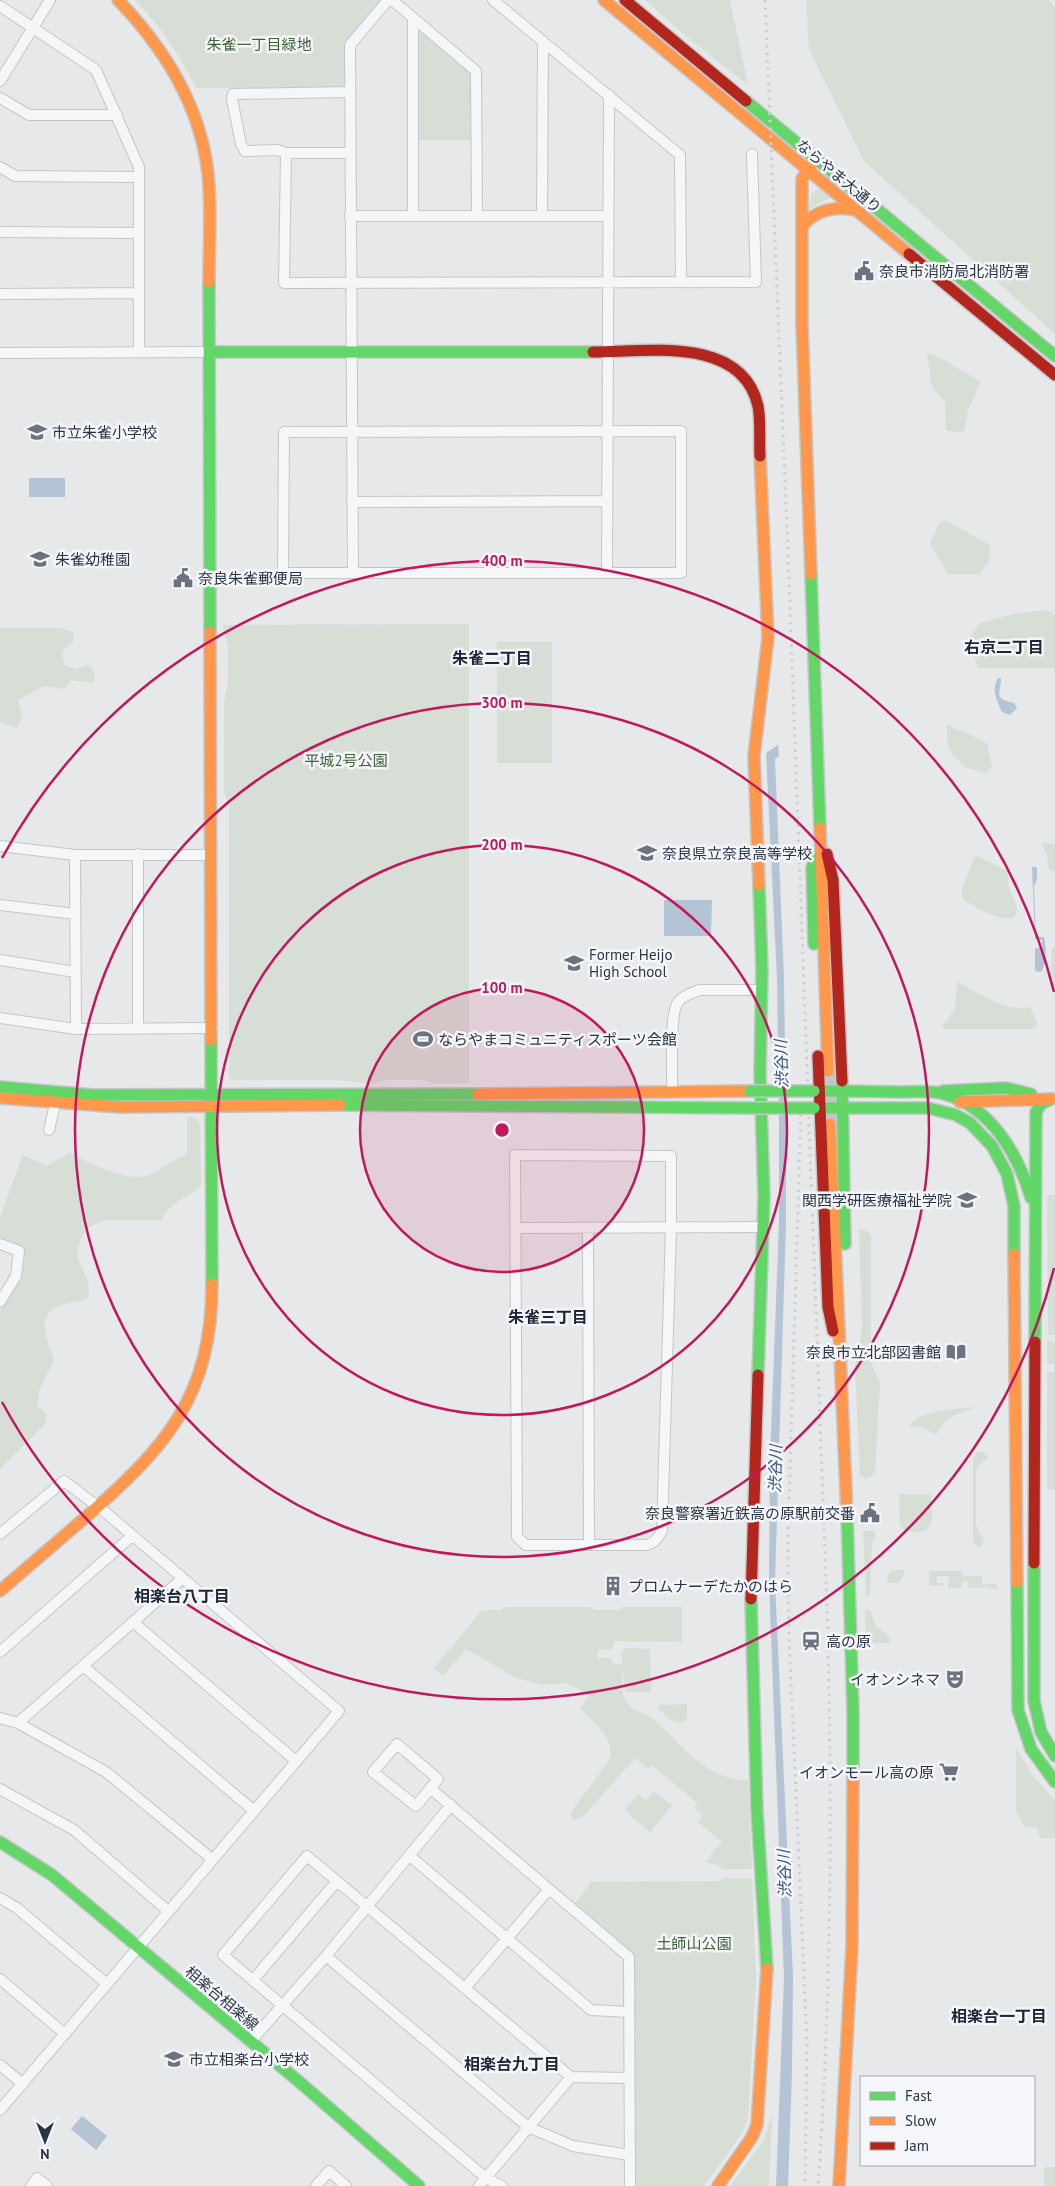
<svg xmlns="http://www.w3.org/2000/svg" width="1055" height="2186" viewBox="0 0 1055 2186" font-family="'PT Sans','Noto Sans JP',sans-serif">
<rect width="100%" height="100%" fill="#e6e8ea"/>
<!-- green -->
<path fill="#d6ded6" d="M 135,0 L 382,0 L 346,44 L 346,84 L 342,88 L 196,88 C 180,56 161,26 135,0 Z
M 645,0 L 730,0 L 748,85 L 687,37 Z
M 806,0 L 1049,0 L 1055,8 L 1055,334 L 864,161 L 809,49 Z
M 424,32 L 471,72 L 472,140 L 417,140 L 417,35 Z
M 821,188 L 831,197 L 809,209 L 811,193 Z
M 927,354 L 937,356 L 981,382 L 968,410 L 964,431 L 961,433 L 946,430 L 945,401 L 932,388 Z
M 942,521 L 949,522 L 991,546 L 988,563 L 979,574 L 948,574 L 930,544 L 938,525 Z
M 1047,610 L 1055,615 L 1055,668 L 978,668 L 968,640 L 980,623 L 1014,614 Z
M 469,624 L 469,1083 L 439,1084 L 422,1080 L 386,1080 L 370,1084 L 338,1080 L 232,1080 L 229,1078 L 229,806 L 224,792 L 224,701 L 228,683 L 228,648 L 223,625 Z
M 0,628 L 58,628 L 74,632 L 73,642 L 62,651 L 64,665 L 76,669 L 89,665 L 95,675 L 92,683 L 71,680 L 64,689 L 44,686 L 18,700 L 22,718 L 17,728 L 0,722 Z
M 497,642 L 552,642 L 552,763 L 497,763 Z
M 947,725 L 960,731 L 962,730 L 987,744 L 992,767 L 986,773 L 965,767 L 951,753 L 947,742 Z
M 1044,843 L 1055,844 L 1055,872 L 1049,869 L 1047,856 L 1042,845 Z
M 975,855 L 1008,871 C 1008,878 1008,884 1010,891 C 1012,897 1017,902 1017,908 C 1018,934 971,904 962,899 L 962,889 Z
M 1054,947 L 1055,948 L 1055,987 L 1050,981 L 1052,948 Z
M 957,981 C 979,994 1004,1012 1030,1007 L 1038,1025 L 1032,1029 L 943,1029 L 942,1025 L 955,1010 Z
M 187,1117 L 194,1117 L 200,1124 L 201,1186 C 189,1196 165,1206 162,1220 L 105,1220 C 88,1224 73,1242 79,1261 C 83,1274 92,1283 88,1298 C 81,1302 72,1302 65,1304 C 32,1313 48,1338 54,1360 L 39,1391 L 38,1406 L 47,1414 L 46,1423 L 0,1469 L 0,1311 L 22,1278 L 24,1248 L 0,1239 L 0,1217 L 23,1155 L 47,1166 L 69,1153 C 91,1163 130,1186 154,1173 C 165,1167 175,1159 187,1154 Z
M 1047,1195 L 1055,1195 L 1055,1335 L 1048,1335 Z
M 859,1229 L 867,1231 L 871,1235 L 871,1363 L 880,1383 L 875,1473 L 866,1479 L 860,1476 L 855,1368 L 862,1327 Z
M 1047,1341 L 1055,1342 L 1055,1364 L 1047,1364 Z
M 1047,1372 L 1055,1372 L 1055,1490 L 1047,1490 Z
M 977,1407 C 959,1412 944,1417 936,1435 L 924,1428 L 909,1426 C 918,1410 960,1409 977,1407 Z
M 977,1452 L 983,1452 L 988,1458 L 981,1462 L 976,1471 L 976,1525 L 984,1541 L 980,1547 L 974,1544 L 973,1538 L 973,1458 Z
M 899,1494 L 931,1494 C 931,1503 933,1515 931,1523 C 926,1536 909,1534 900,1526 Z
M 863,1531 L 875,1531 L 875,1539 L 872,1542 L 870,1593 L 866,1597 Z
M 893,1570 L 904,1570 L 903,1578 L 898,1583 L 887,1583 L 888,1574 Z
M 929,1571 L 962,1571 L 963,1576 L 982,1576 L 982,1584 L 997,1584 L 997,1589 L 990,1589 L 990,1587 L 969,1588 L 968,1581 L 962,1582 L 962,1588 L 948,1588 L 949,1576 L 937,1576 L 937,1583 L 944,1583 L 944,1586 L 929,1586 Z
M 505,1607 L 591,1607 L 594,1610 L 621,1610 L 622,1607 L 682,1607 L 682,1642 L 614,1641 L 613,1649 L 598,1650 L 597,1658 L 610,1658 L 614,1664 L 622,1664 L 622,1652 L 624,1648 L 650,1649 L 651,1690 L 649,1692 L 625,1692 L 622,1665 C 622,1674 621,1692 625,1700 C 632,1713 645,1712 653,1719 C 683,1745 704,1780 748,1780 L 752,1869 L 723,1869 L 717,1865 L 705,1862 L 711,1857 L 711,1854 L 722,1842 L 698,1822 L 703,1816 L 694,1808 L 698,1804 L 652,1765 L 649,1769 L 635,1758 L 582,1818 L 572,1820 L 571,1812 L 608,1762 C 617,1741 595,1722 580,1709 L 590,1695 L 567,1683 L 542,1685 L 517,1678 L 466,1649 L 443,1676 L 434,1668 L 482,1610 L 501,1610 Z
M 865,1609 L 870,1610 L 876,1627 L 888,1635 L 891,1643 L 866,1643 Z
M 687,1704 L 687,1718 L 681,1723 L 671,1721 L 659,1709 L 659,1705 Z
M 1016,1748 L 1033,1776 L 1055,1800 L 1055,1838 L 1039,1838 L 1038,1828 L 1024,1826 L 1016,1812 Z
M 653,1791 L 672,1805 L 650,1832 L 628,1814 L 629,1812 L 625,1809 L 638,1794 L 646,1800 Z
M 722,1878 L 752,1878 L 756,1980 L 748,2118 L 741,2135 L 704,2186 L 634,2186 L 633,1954 L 575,1903 L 591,1882 L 721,1881 Z
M 772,2115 L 769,2186 L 730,2186 L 764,2140 Z
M 1044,2167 L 1055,2167 L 1055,2186 L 1044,2186 Z"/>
<!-- water -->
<path fill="#b4c4d5" d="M 29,478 L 65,478 L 65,497 L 29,497 Z
M 998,678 L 1001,678 C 1001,694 992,698 1014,703 L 1017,708 L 1010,715 L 1002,712 C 997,701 991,689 998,678 Z
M 778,745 L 779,756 L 775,759 L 784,978 L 786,1126 L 786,1223 L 775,1582 L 793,1976 L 792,2072 L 788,2186 L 776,2186 L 784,1977 L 769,1583 L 770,1459 L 779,1222 L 779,1126 L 777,979 L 766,753 Z
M 1032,867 L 1037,867 L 1037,880 L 1034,886 L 1036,937 L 1044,937 C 1046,950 1048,961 1041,972 L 1035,971 L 1035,948 L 1042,948 L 1042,940 L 1035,939 Z
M 664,900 L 712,900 L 711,936 L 664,936 Z
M 82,2116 L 107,2136 L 96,2150 L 71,2129 Z"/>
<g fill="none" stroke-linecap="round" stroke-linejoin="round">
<!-- secondary-tunnel -->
<path stroke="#c1c4c9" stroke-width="14" stroke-dasharray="14 7" stroke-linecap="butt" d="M 828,1071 L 830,1124"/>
<defs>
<path id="street" d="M 392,0 L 476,71 L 477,216
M 493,0 L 680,155 L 681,282
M 0,6 L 96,70 L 139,167 L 139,352
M 0,81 L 50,0
M 349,92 L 233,94 L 232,99 L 241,144 L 245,151 L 277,150 L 286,153 L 350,153
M 0,98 L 29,115 L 117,115
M 286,153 L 284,283 L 756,282 L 752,154
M 0,167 L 15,176 L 139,177
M 350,216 L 608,216
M 413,216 L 413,19
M 542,216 L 543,41
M 0,232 L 139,233
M 0,294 L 139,293
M 0,353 L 211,352
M 681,431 L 681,573 L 283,573 L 284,432 Z
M 352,502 L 607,501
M 353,573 L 350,45 L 388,0
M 607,573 L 609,95
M 0,846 L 75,855 L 211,855
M 138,854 L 138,1029
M 75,855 L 76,1029
M 0,905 L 75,914
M 0,960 L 75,972
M 0,1018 L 76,1029 L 212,1028
M 672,1092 C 673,1073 669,1018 677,1004 C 682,996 691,993 700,990 L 761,990
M 49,1130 L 55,1104
M 515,1155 L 671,1156 L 671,1229 L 662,1531 L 655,1541 L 647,1545 L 526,1545 L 517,1537 Z
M 517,1228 L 764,1227
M 588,1228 L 589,1545
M 0,1244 L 19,1251 L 16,1276 L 0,1302
M 0,1534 L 64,1481 L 105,1512 L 339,1711 L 0,2110
M 133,1622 L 296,1761
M 0,1652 L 132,1536
M 83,1666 L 254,1811
M 0,1718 L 18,1723 L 106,1772 L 212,1859
M 18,1723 L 183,1578
M 397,1744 L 438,1779 L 416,1806 L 373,1772 Z
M 430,1788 L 629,1957 L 630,2186
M 0,1789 L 74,1830 L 168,1911
M 410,1856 L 591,2010 L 629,2012
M 0,1898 L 17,1908 L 107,1984
M 326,1956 L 528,2127 L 573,2146 L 629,2155
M 0,1979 L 65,2034
M 253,1980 L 337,1881
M 465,1988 L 549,1889
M 251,2041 L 326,1956 L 451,1805
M 0,2065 L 23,2084
M 31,2186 L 37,2178 L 47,2186
M 316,2186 L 329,2171 L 346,2186
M 479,2186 L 571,2077
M 502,2186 L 486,2178 L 223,1955 L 307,1856 L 571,2077 L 629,2078"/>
<path id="fast" d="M 746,101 L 1055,356
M 209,282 L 210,632
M 211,352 L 593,352
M 811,574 L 820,828
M 814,944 L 812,868 L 815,859
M 211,1040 L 212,1284
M 842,1081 L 845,1244
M 0,1087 L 93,1095 L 478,1094
M 814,1091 C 842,1091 870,1091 898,1092 C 913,1092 930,1090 944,1094 C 991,1107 1018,1154 1031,1198
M 943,1091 L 1006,1088 L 1031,1094
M 340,1105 L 751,1108
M 814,1108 L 928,1108 L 956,1115 L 970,1123 L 992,1146 L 1007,1174 L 1014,1206 L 1014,1254
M 1035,1342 L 1036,1112 L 1041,1104 L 1051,1099
M 758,1375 L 764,1197 L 760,1072 L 762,970 L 759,885
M 847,1514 L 853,1710 L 853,1778
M 1034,1563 L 1034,1701 L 1041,1732 L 1055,1756
M 1017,1582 L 1018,1710 L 1031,1749 L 1055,1782
M 751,1599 L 757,1811 L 767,1969
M 0,1842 L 52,1875 L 303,2085 L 419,2186"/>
<path id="slow" d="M 118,0 C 167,51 205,114 209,186 C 211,218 209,250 209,282
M 604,0 L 909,254
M 802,226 C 817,209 835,206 856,210
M 811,574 L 802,323 L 802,179 L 816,158
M 210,632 L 211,1040
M 820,828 L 828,1071
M 759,885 L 754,756 L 768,638 L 760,456
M 478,1094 L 750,1091
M 0,1098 L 120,1107 L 340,1105
M 960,1102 L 1051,1099
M 830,1124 L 847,1514
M 1014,1254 L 1017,1582
M 0,1591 C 29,1566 58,1541 87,1516 C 166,1447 212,1396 212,1284
M 718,2186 L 752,2137 L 757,2125 L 767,1969
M 839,2186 L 852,1947 L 853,1778"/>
<path id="jam" d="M 625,0 L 746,101
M 909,254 L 1055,375
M 593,352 C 646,352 742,335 758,406 C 761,421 759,440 760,456
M 827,854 L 833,880 L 842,1081
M 818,1056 L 828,1307 L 833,1331
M 1034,1563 L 1035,1342
M 751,1599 L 758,1375"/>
</defs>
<!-- street casing -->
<use href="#street" stroke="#c4c6c8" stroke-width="12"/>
<!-- fast casing -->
<use href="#fast" stroke="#c4c6c8" stroke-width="14"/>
<!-- slow casing -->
<use href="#slow" stroke="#c4c6c8" stroke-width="14"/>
<!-- jam casing -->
<use href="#jam" stroke="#c4c6c8" stroke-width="14"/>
<!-- street -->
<use href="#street" stroke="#f5f6f7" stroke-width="10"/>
<!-- fast -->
<use href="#fast" stroke="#63d668" stroke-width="11"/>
<!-- slow -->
<use href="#slow" stroke="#ff974d" stroke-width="11"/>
<!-- jam -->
<use href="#jam" stroke="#b3261e" stroke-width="11"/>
<!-- rail -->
<path stroke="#cecfd2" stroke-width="3" stroke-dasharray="2.5 5" stroke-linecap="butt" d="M 765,0 L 787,528 L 828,1635 C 832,1819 831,2003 818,2186
M 801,1107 L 788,1536 L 789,1635 L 807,2044 L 805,2186"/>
<defs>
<path id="fast-bridge" d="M 750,1091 L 814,1091
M 751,1108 L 814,1108"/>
</defs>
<!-- fast-bridge casing -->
<use href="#fast-bridge" stroke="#c4c6c8" stroke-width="14" stroke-linecap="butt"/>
<!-- fast-bridge -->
<use href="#fast-bridge" stroke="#63d668" stroke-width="11"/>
</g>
<!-- distance rings -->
<circle cx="502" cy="1130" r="142" fill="#c2185b" fill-opacity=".12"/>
<g fill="none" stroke="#c2185b" stroke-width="2.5">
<circle cx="502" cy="1130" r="142"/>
<circle cx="502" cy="1130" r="285"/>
<circle cx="502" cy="1130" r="427"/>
<path d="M1054 1268A569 569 0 0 1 2 1402M2 858A569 569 0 0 1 1054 992"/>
</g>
<!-- icons -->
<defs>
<symbol id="civic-bare" viewBox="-9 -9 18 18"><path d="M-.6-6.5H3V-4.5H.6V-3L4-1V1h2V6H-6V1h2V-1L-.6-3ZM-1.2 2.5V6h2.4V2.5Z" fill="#6c737f" stroke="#f4f6f9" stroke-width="2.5" paint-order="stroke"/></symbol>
<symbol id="school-bare" viewBox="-9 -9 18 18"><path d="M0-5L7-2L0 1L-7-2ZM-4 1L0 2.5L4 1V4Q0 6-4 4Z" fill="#6c737f" stroke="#f4f6f9" stroke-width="2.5" paint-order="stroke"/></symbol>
<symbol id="stadium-bare" viewBox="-9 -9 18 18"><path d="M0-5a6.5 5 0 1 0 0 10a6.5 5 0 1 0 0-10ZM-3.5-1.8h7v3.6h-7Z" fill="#6c737f" stroke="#f4f6f9" stroke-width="2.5" paint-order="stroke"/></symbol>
<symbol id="university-bare" viewBox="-9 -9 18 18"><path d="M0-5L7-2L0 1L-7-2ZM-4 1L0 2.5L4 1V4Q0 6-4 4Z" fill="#6c737f" stroke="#f4f6f9" stroke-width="2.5" paint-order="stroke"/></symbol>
<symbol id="library-bare" viewBox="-9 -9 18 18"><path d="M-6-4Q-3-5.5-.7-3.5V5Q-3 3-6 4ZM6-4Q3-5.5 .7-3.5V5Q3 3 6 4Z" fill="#6c737f" stroke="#f4f6f9" stroke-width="2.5" paint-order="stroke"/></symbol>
<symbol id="building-bare" viewBox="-9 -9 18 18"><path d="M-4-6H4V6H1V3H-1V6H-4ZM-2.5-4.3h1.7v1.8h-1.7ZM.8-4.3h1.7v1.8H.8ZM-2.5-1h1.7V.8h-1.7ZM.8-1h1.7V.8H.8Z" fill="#6c737f" stroke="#f4f6f9" stroke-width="2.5" paint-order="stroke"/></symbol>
<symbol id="station-bare" viewBox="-9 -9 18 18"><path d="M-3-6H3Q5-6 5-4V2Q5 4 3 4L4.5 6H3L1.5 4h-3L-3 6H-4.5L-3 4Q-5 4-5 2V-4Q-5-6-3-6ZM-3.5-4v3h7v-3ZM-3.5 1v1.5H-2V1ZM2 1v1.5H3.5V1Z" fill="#6c737f" stroke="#f4f6f9" stroke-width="2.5" paint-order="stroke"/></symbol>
<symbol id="theatre-bare" viewBox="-9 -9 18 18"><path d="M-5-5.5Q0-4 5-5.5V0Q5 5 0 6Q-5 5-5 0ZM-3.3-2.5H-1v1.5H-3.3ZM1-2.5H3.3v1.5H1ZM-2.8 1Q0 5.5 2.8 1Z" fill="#6c737f" stroke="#f4f6f9" stroke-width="2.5" paint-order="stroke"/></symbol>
<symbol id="supermarket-bare" viewBox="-9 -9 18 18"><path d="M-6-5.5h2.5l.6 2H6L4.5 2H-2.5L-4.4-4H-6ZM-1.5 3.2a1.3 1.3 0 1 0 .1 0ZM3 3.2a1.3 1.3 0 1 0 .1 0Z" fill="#6c737f" stroke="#f4f6f9" stroke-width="2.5" paint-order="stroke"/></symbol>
</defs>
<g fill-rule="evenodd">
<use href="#civic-bare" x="850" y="257" width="28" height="28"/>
<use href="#school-bare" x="23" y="418" width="28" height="28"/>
<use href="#school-bare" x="26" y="545" width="28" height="28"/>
<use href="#civic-bare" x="169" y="564" width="28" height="28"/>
<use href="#school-bare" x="633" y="839" width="28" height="28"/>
<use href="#school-bare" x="560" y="949" width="28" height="28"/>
<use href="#stadium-bare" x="409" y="1025" width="28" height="28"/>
<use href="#university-bare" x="953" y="1186" width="28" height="28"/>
<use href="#library-bare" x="942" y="1338" width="28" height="28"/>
<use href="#civic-bare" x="856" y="1499" width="28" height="28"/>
<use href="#building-bare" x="599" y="1572" width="28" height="28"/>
<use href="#station-bare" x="797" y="1627" width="28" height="28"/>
<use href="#theatre-bare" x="941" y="1665" width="28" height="28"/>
<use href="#supermarket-bare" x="935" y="1758" width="28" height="28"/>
<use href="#school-bare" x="160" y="2045" width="28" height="28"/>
</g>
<g text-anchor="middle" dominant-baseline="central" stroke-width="5" stroke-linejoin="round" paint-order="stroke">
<!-- park labels -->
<g font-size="15" fill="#3f6138" stroke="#f4f6f9">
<text x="259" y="44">朱雀一丁目緑地</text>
<text x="346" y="760">平城2号公園</text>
<text x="694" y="1943">土師山公園</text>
</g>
<!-- street labels -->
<g font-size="15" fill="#2b3445" stroke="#f4f6f9">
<text transform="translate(839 176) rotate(40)">ならやま大通り</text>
<text transform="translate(222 1998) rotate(40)">相楽台相楽線</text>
</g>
<!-- poi labels -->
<g font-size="15" fill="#2b3445" stroke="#f4f6f9" text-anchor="start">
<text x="879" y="271">奈良市消防局北消防署</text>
<text x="52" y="432">市立朱雀小学校</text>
<text x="55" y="559">朱雀幼稚園</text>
<text x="198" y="578">奈良朱雀郵便局</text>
<text x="662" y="853">奈良県立奈良高等学校</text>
<text x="589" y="954">Former Heijo<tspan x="589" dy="17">High School</tspan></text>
<text x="438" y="1039">ならやまコミュニティスポーツ会館</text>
<text x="952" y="1200" text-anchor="end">関西学研医療福祉学院</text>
<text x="941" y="1352" text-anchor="end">奈良市立北部図書館</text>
<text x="855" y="1513" text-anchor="end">奈良警察署近鉄高の原駅前交番</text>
<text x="628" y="1586">プロムナーデたかのはら</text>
<text x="826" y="1641">高の原</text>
<text x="940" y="1679" text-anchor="end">イオンシネマ</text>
<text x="934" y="1772" text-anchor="end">イオンモール高の原</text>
<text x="189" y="2059">市立相楽台小学校</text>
</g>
<!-- neighbourhood labels -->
<g font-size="16" font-weight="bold" fill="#1d2536" stroke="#f4f6f9">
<text x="1004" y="647">右京二丁目</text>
<text x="492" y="658">朱雀二丁目</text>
<text x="548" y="1317">朱雀三丁目</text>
<text x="182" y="1596">相楽台八丁目</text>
<text x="999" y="2016">相楽台一丁目</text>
<text x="512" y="2064">相楽台九丁目</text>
</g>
<!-- water labels -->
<g font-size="16" font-style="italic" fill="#34527a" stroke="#f4f6f9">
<text transform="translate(781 1064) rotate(-92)">渋谷川</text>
<text transform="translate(775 1469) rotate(-89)">渋谷川</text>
<text transform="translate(784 1874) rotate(-92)">渋谷川</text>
</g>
</g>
<circle cx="502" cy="1130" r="8" fill="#c2185b" stroke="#f4f6f9" stroke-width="2.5"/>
<g font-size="15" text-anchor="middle" font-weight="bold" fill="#c2185b" stroke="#f4f6f9" stroke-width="5" stroke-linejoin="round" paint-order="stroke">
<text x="502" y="566">400 m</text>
<text x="502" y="708">300 m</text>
<text x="502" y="850">200 m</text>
<text x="502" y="993">100 m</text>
</g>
<!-- legend -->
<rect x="860" y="2076" width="175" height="90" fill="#f4f6f9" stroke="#a4a8b1"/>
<rect x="870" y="2092" width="25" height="8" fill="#63d668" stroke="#a4a8b1"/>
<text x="905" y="2101" font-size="15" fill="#2b3445">Fast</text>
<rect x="870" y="2117" width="25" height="8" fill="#ff974d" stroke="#a4a8b1"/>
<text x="905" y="2126" font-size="15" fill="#2b3445">Slow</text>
<rect x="870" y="2142" width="25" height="8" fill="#b3261e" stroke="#a4a8b1"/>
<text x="905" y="2151" font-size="15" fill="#2b3445">Jam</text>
<!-- north arrow -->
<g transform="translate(45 2141) rotate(180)" stroke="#f4f6f9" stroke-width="4" paint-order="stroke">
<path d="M0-4L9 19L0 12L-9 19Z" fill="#2b3445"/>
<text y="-8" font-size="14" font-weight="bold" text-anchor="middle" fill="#2b3445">N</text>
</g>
</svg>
